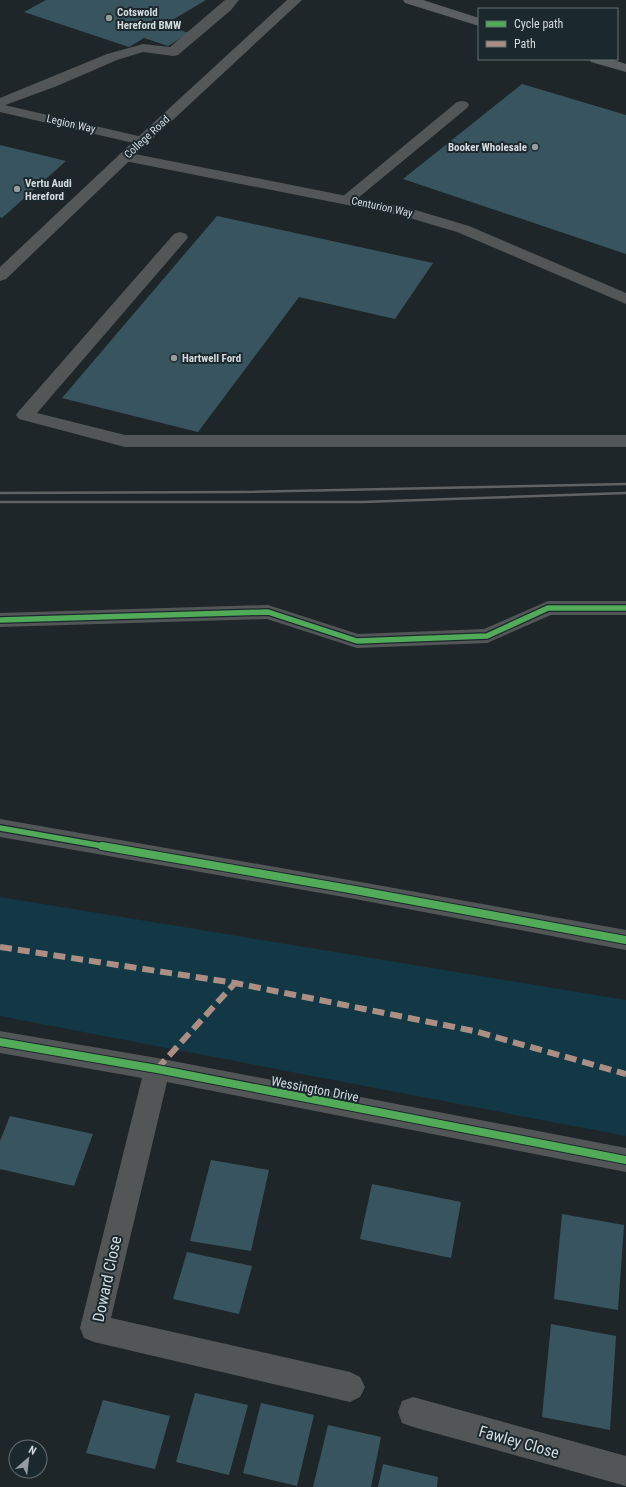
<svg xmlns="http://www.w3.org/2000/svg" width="626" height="1487" viewBox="0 0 626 1487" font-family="'Roboto Condensed',sans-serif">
<rect width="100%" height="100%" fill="#1f2629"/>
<!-- green -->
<path fill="#123846" d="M 0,897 L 626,1000 L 626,1136 L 0,1016 Z"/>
<!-- building -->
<path fill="#38555f" d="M 46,0 L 206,0 L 164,25 L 189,33 L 168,46 L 144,38 L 129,47 L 24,12 Z
M 522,84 L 626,115 L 626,254 L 403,179 Z
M 0,145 L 66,161 L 2,218 L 0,217 Z
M 217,216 L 433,263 L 395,319 L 299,297 L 198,432 L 62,398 Z
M 10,1116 L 93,1134 L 74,1186 L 0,1169 L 0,1141 Z
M 211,1160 L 269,1170 L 251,1251 L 190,1241 Z
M 372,1184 L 461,1202 L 451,1258 L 360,1239 Z
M 562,1214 L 624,1225 L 618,1310 L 554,1299 Z
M 187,1252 L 252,1266 L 239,1314 L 173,1299 Z
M 551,1324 L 616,1336 L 610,1430 L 542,1417 Z
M 195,1393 L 248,1405 L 229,1475 L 176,1462 Z
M 103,1400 L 170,1416 L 155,1469 L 86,1453 Z
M 261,1403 L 314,1415 L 297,1486 L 243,1473 Z
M 328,1425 L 381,1437 L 371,1487 L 313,1487 Z
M 383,1464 L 438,1477 L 437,1487 L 378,1487 Z"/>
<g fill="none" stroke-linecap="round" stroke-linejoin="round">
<!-- lane -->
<path fill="#535657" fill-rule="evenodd" d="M 225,0 L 239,0 L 231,10 L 178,55 L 173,56 L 143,52 L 117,60 L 57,86 L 0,107 L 0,98 L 107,54 L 143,44 L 170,47 Z
M 462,101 L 467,102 L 469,105 L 467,108 L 352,203 L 347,205 L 342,203 L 339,200 L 342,197 L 457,102 Z
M 180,232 L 186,234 L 188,237 L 186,240 L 37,413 L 125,435 L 626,435 L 626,447 L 125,447 L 19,419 L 16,415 L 19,411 L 174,234 Z"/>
<!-- street -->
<path fill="#535657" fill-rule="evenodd" d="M 0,104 L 147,138 L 149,141 L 147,144 L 142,145 L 0,112 Z
M 125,152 L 412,209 L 469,226 L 626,293 L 626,304 L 457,232 L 403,216 L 120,160 L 117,157 L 120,154 Z
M 548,601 L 626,601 L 626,615 L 551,615 L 487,643 L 357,648 L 267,619 L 0,627 L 0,613 L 268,605 L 358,634 L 484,629 Z
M 0,819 L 355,881 L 626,930 L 626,950 L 355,899 L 0,837 Z
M 0,1031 L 157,1058 L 626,1148 L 626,1172 L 167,1082 L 111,1318 L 350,1372 L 360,1377 L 365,1387 L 360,1397 L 350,1402 L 94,1342 L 84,1338 L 80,1328 L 142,1078 L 0,1053 Z
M 413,1397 L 626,1456 L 626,1486 L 413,1427 L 402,1423 L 398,1412 L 402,1401 Z"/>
<!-- secondary -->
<path fill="#555859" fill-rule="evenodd" d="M 287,0 L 302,0 L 147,144 L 6,279 L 0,281 L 0,267 L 137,138 Z"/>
<!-- primary -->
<path fill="#5b5f61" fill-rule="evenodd" d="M 403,0 L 423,0 L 479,18 L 479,26 L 405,3 Z
M 589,59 L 611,59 L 626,64 L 626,72 L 591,62 Z"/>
<!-- rail -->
<path stroke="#606364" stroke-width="2.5" d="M 0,493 L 240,492 L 626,484
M 0,502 L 362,502 L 626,493"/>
<!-- quiet -->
<path stroke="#ac8f84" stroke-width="6" stroke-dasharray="12 6" stroke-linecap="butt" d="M 0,947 L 235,983 L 474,1031 L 626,1074
M 157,1069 L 235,983"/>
<defs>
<path id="cycleway-far1" d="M 0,620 L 268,612 L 357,641 L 487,636 L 548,608 L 626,608
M 0,828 L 108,847"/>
<path id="cycleway" d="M 102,846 L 355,890 L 626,940
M 0,1042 L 157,1069 L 626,1160"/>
</defs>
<!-- cycleway-far1 casing -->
<use href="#cycleway-far1" stroke="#1b282d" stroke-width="8"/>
<!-- cycleway casing -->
<use href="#cycleway" stroke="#1b282d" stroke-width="10"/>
<!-- cycleway-far1 -->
<use href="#cycleway-far1" stroke="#51ab58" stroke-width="5.5"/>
<!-- cycleway -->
<use href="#cycleway" stroke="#51ab58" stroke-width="8"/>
</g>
<!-- markers -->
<g fill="#949c9f" stroke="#1b282d" stroke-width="1.5">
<circle cx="109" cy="18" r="4"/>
<circle cx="535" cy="147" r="4"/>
<circle cx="17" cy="189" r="4"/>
<circle cx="174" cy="358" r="4"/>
</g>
<g text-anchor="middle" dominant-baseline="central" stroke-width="4" stroke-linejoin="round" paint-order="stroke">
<!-- far-poi labels -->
<g font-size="11" font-weight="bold" fill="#d3dbde" stroke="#1b282d" text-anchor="start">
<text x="117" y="12">Cotswold<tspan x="117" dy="13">Hereford BMW</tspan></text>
<text x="527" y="147" text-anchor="end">Booker Wholesale</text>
<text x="25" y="183">Vertu Audi<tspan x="25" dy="13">Hereford</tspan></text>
<text x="182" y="358">Hartwell Ford</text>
</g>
<!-- far-street labels -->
<g font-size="11" fill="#d3dbde" stroke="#1b282d">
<text transform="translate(71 124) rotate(13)">Legion Way</text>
<text transform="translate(147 137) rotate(-43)">College Road</text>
<text transform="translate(382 207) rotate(12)">Centurion Way</text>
</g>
<!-- street labels -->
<g font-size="13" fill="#d3dbde" stroke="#1b282d">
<text transform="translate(315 1089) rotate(11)">Wessington Drive</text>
</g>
<!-- near-street labels -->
<g font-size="16" fill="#d3dbde" stroke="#1b282d">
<text transform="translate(107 1279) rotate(-78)">Doward Close</text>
<text transform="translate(519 1442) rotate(16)">Fawley Close</text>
</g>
</g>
<!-- legend -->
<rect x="478" y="8" width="140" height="52" fill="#1b282d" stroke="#657074"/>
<rect x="486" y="21" width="20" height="6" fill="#51ab58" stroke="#657074"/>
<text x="514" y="28" font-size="12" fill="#d3dbde">Cycle path</text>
<rect x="486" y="41" width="20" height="6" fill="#ac8f84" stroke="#657074"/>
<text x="514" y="48" font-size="12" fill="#d3dbde">Path</text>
<!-- north arrow -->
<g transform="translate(28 1459) rotate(28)"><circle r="19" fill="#1b282d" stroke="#657074"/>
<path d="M0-3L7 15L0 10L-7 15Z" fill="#949c9f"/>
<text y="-6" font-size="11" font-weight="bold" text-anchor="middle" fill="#d3dbde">N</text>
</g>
</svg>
